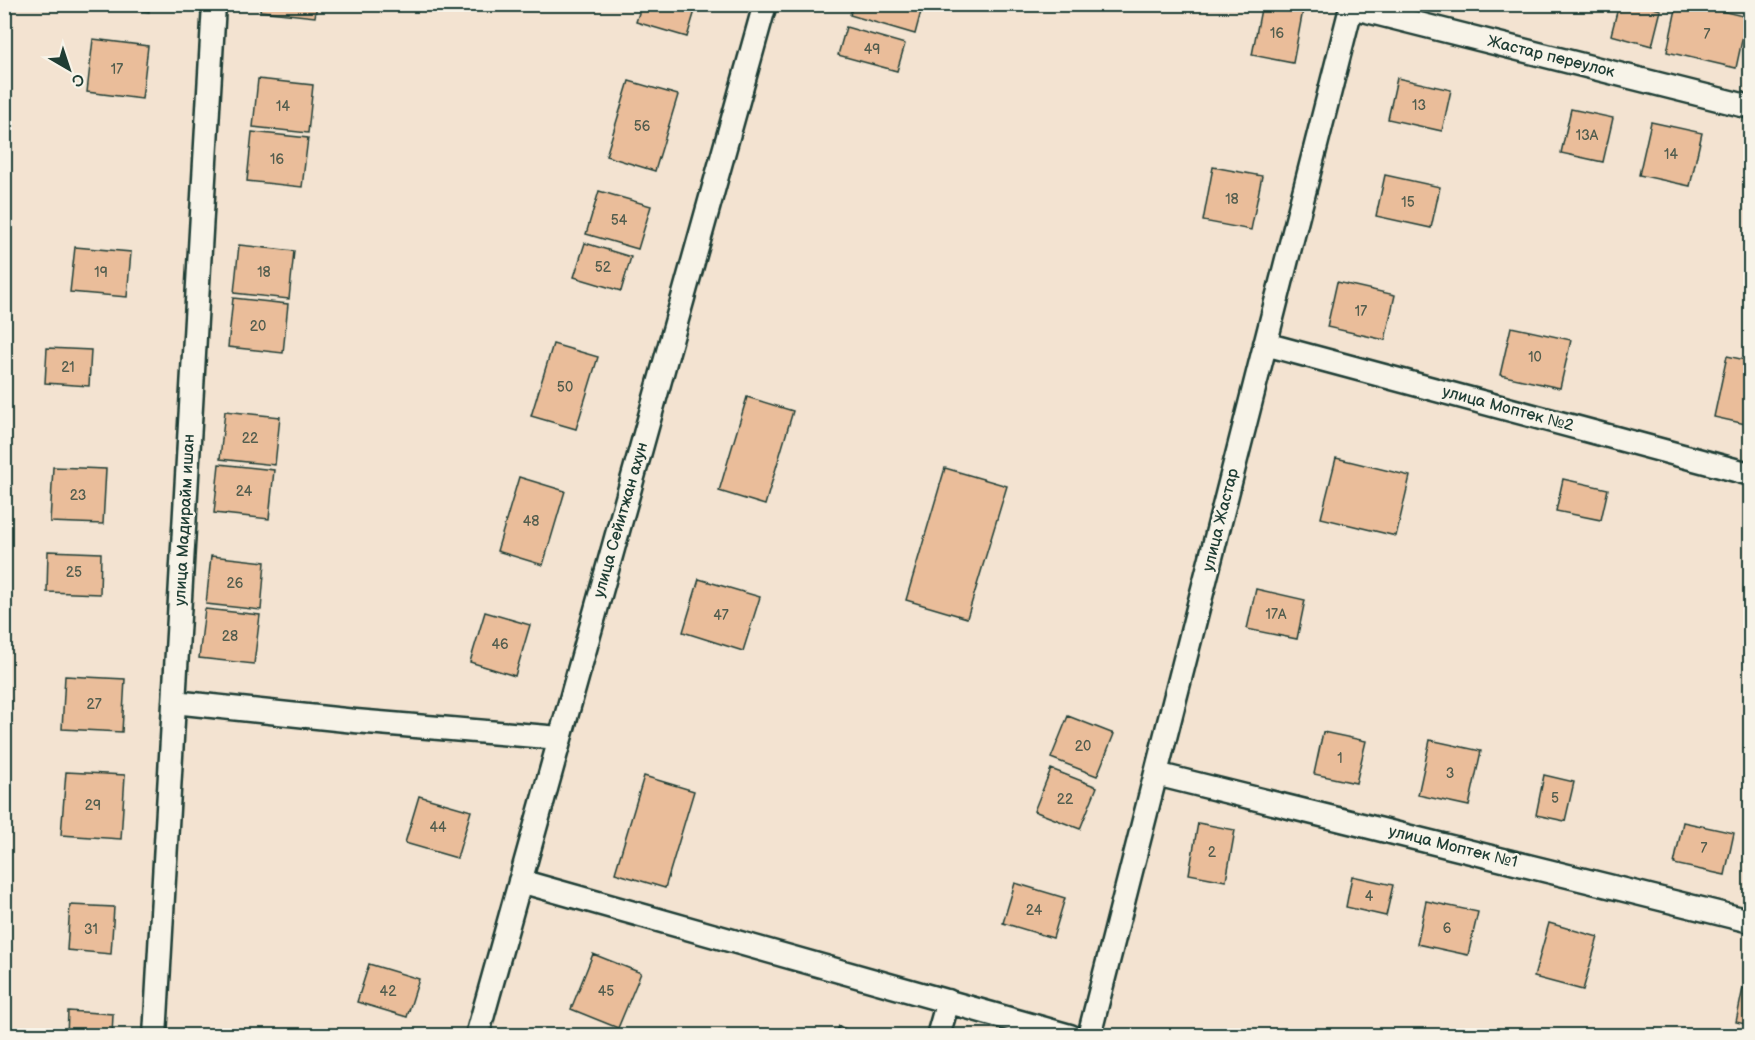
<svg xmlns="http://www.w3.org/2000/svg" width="1755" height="1040" viewBox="0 0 1755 1040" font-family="'Balsamiq Sans',sans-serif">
<rect width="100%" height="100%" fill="#f3e3d1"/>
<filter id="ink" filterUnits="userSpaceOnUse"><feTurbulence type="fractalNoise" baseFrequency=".0167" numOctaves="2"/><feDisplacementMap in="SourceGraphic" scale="12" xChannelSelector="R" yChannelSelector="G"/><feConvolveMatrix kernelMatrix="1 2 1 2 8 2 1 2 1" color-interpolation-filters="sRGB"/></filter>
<g filter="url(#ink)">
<!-- building -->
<path fill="#eabd9a" stroke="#1f3d34" stroke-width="1.5" d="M 92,4 L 150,4 L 149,12 Z
M 261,4 L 317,4 L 315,17 L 260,11 Z
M 642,4 L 697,4 L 687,37 L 636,22 Z
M 853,4 L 923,4 L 915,34 L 850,15 Z
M 1262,4 L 1274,4 L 1303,10 L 1293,63 L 1252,55 Z
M 1619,4 L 1639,4 L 1661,10 L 1652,46 L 1611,35 Z
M 1677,4 L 1692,4 L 1747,17 L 1736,68 L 1667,52 Z
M 846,27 L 905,44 L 897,71 L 838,55 Z
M 93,39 L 148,46 L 142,99 L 87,92 Z
M 1397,78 L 1451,90 L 1442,131 L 1388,119 Z
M 258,79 L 313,85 L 308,133 L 253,127 Z
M 629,81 L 678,95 L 655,171 L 606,156 Z
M 1571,109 L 1613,118 L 1603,162 L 1561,153 Z
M 1651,122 L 1702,133 L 1690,186 L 1639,175 Z
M 252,132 L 308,138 L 302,187 L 247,181 Z
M 1213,167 L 1262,176 L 1251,230 L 1203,221 Z
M 1385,175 L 1440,187 L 1431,228 L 1376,216 Z
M 599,191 L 651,206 L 638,249 L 586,234 Z
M 585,243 L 631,257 L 621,291 L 574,277 Z
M 239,245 L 294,251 L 289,299 L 234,293 Z
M 75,247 L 131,252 L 127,297 L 70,292 Z
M 1337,282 L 1395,295 L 1385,340 L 1327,327 Z
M 233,298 L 288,304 L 283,353 L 228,347 Z
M 1511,327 L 1571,340 L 1560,388 L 1500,375 Z
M 553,344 L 598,357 L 576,429 L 531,416 Z
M 47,348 L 91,350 L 89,386 L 45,383 Z
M 1727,356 L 1750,361 L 1750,425 L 1714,417 Z
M 747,397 L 793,411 L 765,505 L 719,491 Z
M 225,411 L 280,417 L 275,465 L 220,459 Z
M 1336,458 L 1410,476 L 1396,536 L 1321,518 Z
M 219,464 L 274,470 L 269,519 L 214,513 Z
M 53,467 L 106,469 L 103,524 L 50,522 Z
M 945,468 L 1007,486 L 967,618 L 906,600 Z
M 519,477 L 565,491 L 543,565 L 497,551 Z
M 1563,479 L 1608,489 L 1601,520 L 1556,511 Z
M 48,551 L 101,553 L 100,594 L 47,592 Z
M 211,556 L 265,562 L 261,610 L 206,604 Z
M 699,579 L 760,597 L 743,651 L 683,632 Z
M 1256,589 L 1305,600 L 1297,639 L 1247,629 Z
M 205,609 L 260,615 L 254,664 L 199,658 Z
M 485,612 L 530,625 L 515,676 L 470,662 Z
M 65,676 L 125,679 L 122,732 L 62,729 Z
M 1068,716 L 1114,734 L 1097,776 L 1051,758 Z
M 1323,732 L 1366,741 L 1356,783 L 1314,774 Z
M 1430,740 L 1481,751 L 1469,806 L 1418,795 Z
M 1051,769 L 1097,787 L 1080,829 L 1034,811 Z
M 66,772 L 125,775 L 121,839 L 61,835 Z
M 1544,775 L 1574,782 L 1565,821 L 1536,815 Z
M 644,776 L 694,791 L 665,888 L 615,873 Z
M 419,796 L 471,811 L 457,858 L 405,843 Z
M 1683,822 L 1734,833 L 1725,875 L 1674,864 Z
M 1198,823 L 1235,830 L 1226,881 L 1189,874 Z
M 1352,876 L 1393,885 L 1386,916 L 1346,907 Z
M 1015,883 L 1065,898 L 1053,938 L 1003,923 Z
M 1426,901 L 1478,912 L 1468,955 L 1417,944 Z
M 70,905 L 114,907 L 111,954 L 67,950 Z
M 1549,923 L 1598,937 L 1583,990 L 1534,977 Z
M 593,954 L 641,973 L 618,1028 L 571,1009 Z
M 369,964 L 419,979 L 407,1017 L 357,1002 Z
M 1743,988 L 1750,990 L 1750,1025 L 1736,1022 Z
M 68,1011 L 113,1014 L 112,1036 L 67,1036 Z
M 839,1026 L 862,1036 L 835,1036 Z"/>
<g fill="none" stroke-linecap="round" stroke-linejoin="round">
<defs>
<path id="minor" d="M 1351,7 L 1750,107
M 1265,344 L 1750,474
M 174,702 L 355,721 L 560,738
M 1156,774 L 1750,921
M 520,881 L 1070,1036
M 155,1036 L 214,4
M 477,1036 L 765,4
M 938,1036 L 948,1001
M 1089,1036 L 1352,4"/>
</defs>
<!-- minor casing -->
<use href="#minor" stroke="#1f3d34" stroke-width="27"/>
<!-- minor -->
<use href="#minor" stroke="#f7f3e8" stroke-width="22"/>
</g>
</g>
<g text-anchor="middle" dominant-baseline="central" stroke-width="5" stroke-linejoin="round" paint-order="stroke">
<!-- number labels -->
<g font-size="14" fill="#525d4e">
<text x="1277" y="33">16</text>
<text x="1707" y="34">7</text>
<text x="872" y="49">49</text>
<text x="117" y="69">17</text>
<text x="1419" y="105">13</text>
<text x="283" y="106">14</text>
<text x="642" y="126">56</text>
<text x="1587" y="135">13А</text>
<text x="1671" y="154">14</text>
<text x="277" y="159">16</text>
<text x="1232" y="199">18</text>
<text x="1408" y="202">15</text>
<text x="619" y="220">54</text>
<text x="603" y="267">52</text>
<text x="101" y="272">19</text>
<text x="264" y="272">18</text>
<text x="1361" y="311">17</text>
<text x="258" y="326">20</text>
<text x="1535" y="357">10</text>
<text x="68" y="367">21</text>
<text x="565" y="387">50</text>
<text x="250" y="438">22</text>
<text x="244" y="491">24</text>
<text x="78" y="495">23</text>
<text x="531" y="521">48</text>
<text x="74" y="572">25</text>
<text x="235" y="583">26</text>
<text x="1276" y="614">17А</text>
<text x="721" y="615">47</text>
<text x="230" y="636">28</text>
<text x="500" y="644">46</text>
<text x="94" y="704">27</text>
<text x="1083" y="746">20</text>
<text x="1340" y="758">1</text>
<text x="1450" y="773">3</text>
<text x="1555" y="798">5</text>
<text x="1065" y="799">22</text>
<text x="93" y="805">29</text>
<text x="438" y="827">44</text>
<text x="1704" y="848">7</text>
<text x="1212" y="852">2</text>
<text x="1369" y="896">4</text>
<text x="1034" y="910">24</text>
<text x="1447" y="928">6</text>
<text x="91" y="929">31</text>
<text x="388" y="991">42</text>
<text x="606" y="991">45</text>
</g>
<!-- street labels -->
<g font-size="16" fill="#1f3d34" stroke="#f7f3e8">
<text transform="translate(1551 57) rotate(14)">Жастар переулок</text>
<text transform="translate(1508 409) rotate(15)">улица Моптек №2</text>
<text transform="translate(185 520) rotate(-87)">улица Мадирайм ишан</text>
<text transform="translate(621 520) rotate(-74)">улица Сейитжан ахун</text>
<text transform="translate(1221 520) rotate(-76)">улица Жастар</text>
<text transform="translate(1453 847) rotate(14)">улица Моптек №1</text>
</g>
</g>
<!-- margin -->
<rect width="1755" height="1040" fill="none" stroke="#f7f3e8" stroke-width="24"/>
<rect x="12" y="12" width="1731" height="1016" fill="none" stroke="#1f3d34" stroke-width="2" filter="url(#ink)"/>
<!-- north arrow -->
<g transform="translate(69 69) rotate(141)" stroke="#f7f3e8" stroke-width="4.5" paint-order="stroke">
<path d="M0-4.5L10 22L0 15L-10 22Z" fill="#1f3d34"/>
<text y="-9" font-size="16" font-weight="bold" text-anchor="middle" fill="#1f3d34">С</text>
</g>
</svg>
